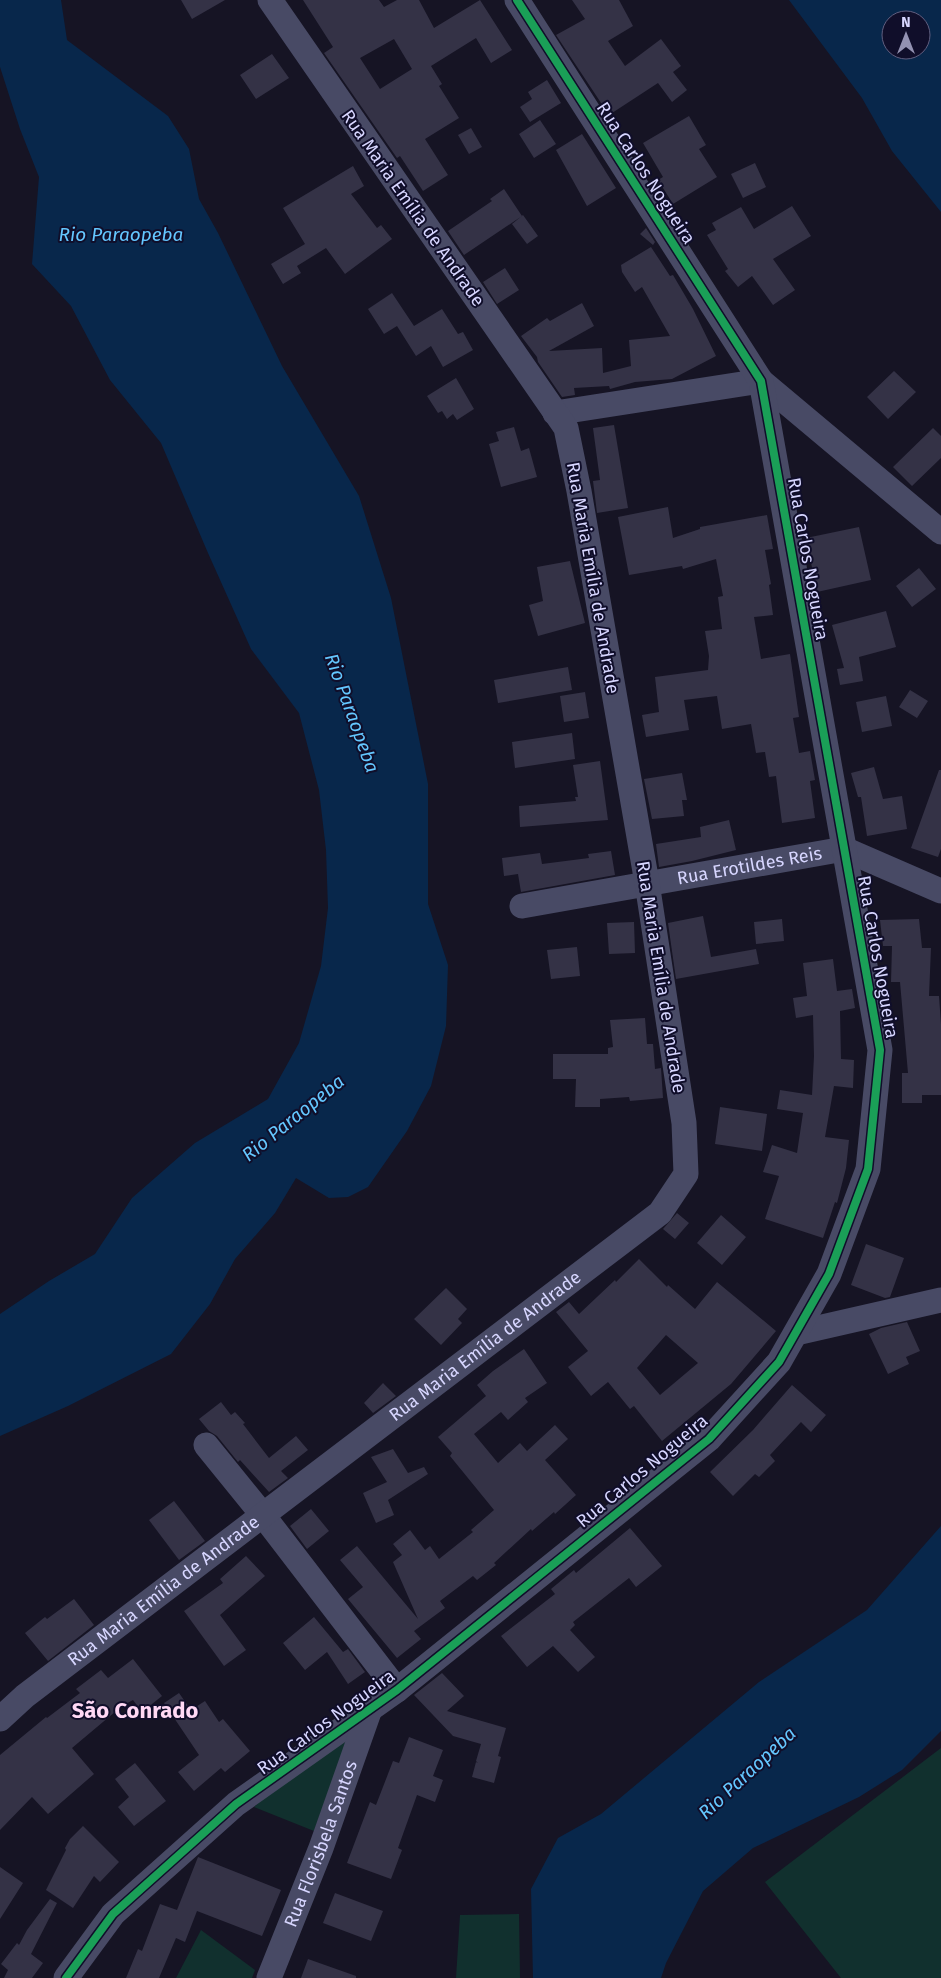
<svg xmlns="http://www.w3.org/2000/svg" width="941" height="1978" viewBox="0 0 941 1978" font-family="'Fira Sans',sans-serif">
<rect width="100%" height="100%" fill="#161424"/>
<!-- green -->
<path fill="#11302e" d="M 340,1729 L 350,1732 L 314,1831 L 254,1807 Z
M 941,1748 L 941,1978 L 841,1978 L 765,1882 Z
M 519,1914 L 520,1978 L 456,1978 L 460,1915 Z
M 201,1930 L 255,1970 L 252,1978 L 176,1978 Z"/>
<!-- water -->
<path fill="#08274b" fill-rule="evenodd" d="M 0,0 L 61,0 L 67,40 L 168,116 L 189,149 L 199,199 L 218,233 L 282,366 L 359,496 L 391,598 L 428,784 L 428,904 L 448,965 L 446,1026 L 431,1086 L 407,1131 L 368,1187 L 348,1197 L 329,1198 L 296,1178 L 275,1213 L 235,1259 L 210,1304 L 171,1354 L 68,1406 L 0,1436 L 0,1314 L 49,1281 L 95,1254 L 132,1198 L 195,1143 L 268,1099 L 299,1043 L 321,966 L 328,908 L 326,850 L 319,790 L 299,713 L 251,649 L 208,553 L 161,443 L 110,380 L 71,306 L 32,264 L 39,177 L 20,129 L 0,67 Z
M 789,0 L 941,0 L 941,212 L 892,151 L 862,98 ZM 891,20 L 921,20 L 921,50 L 891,50 Z
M 941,1526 L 941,1731 L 902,1770 L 859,1797 L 753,1848 L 703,1891 L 666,1963 L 661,1978 L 533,1978 L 531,1889 L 558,1838 L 601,1814 L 759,1682 L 867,1610 Z"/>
<!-- building -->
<path fill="#343246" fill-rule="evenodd" d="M 181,0 L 225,0 L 192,19 Z
M 303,0 L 379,0 L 384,7 L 397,0 L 419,0 L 434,28 L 480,0 L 512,50 L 491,63 L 476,38 L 431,66 L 442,84 L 439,86 L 459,118 L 425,139 L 448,175 L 423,191 L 400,156 L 397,158 L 324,53 L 333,47 ZM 394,39 L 412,69 L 380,89 L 360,58 Z
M 572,0 L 619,0 L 633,26 L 608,41 L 625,66 L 661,39 L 681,66 L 673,72 L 687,90 L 672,102 L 658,83 L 609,115 L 556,35 L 585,19 Z
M 272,54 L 289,78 L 256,99 L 240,75 Z
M 547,80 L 561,103 L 530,122 L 520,107 L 532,99 L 528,92 Z
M 689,116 L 706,145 L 699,149 L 717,177 L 673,204 L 658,180 L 663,177 L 643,143 Z
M 540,120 L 556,144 L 534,158 L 519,134 Z
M 471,128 L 482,147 L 469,154 L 458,135 Z
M 582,134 L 616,188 L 587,206 L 556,150 Z
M 755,163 L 766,187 L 743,198 L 731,174 Z
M 353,166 L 364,186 L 351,194 L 377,228 L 381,225 L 392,239 L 345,274 L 326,248 L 297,266 L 301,273 L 283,284 L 271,264 L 305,244 L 283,208 Z
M 504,189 L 522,216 L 464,255 L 448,231 L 492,201 L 490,199 Z
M 792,206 L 811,236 L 773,259 L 795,290 L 773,305 L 752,276 L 738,287 L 725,271 L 728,269 L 707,235 L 716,230 L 712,223 L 741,207 L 754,229 Z
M 523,215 L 538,236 L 527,244 L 512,224 Z
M 646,228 L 655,242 L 653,245 L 640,234 Z
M 651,247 L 670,276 L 673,275 L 693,309 L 716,356 L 672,379 L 635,382 L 610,389 L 609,386 L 574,388 L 575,395 L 562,397 L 538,362 L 537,357 L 521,336 L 547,318 L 550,321 L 582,303 L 594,326 L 549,351 L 602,348 L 603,373 L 631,366 L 629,340 L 670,336 L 642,287 L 635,292 L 622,272 L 621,265 Z
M 505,268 L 519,290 L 497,304 L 483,282 Z
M 392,293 L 414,326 L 442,309 L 458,334 L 463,332 L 473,350 L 443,367 L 431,346 L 416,356 L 397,326 L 384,334 L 368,309 Z
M 894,371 L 916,392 L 888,419 L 867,397 Z
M 456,378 L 474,409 L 457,420 L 453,414 L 447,419 L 442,411 L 438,413 L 427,396 Z
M 614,425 L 628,508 L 597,513 L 593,481 L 600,480 L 593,428 Z
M 514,427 L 521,451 L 529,448 L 537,477 L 501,487 L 489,444 L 499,441 L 496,432 Z
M 933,428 L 941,436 L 941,458 L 912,486 L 893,467 Z
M 668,507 L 673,538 L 700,529 L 700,527 L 767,515 L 773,549 L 765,550 L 771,584 L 769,585 L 773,615 L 754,617 L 761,659 L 790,654 L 799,717 L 793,718 L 799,753 L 810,751 L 815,780 L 810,781 L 815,818 L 782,823 L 776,776 L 769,777 L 765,752 L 756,753 L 751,724 L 722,729 L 717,696 L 684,700 L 689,730 L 646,737 L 642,715 L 659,712 L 655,677 L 708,670 L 709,656 L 705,631 L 722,629 L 718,597 L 723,596 L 716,559 L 683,569 L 682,566 L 629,575 L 618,517 Z
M 859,527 L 871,580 L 817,592 L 806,538 Z
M 570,561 L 585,623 L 538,636 L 529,605 L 543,601 L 537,567 Z
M 919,568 L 936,589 L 912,607 L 896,586 Z
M 886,611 L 896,647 L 859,657 L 863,681 L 840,685 L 837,669 L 844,668 L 832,625 Z
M 568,667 L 572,690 L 498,703 L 494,680 Z
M 910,690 L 928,701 L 917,718 L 899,707 Z
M 585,692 L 589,718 L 564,722 L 560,696 Z
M 886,696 L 892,726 L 862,732 L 856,702 Z
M 572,733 L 575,759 L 515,768 L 512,742 Z
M 600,761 L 608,820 L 520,827 L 519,806 L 576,801 L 575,797 L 578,797 L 573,765 Z
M 874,767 L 883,799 L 902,796 L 907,829 L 867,836 L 861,797 L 858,797 L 851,773 Z
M 939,770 L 941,770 L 941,849 L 938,857 L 911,848 Z
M 682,773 L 687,800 L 682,800 L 684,816 L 652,819 L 644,779 Z
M 729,820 L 736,850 L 692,861 L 659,867 L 656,844 L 701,837 L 700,827 Z
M 611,851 L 615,875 L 521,892 L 518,874 L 504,876 L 502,858 L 540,853 L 542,864 L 589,858 L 588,854 Z
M 703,916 L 711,957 L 756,949 L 759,964 L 676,979 L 668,923 Z
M 782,919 L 784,941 L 756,944 L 754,922 Z
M 919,919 L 922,948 L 931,948 L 929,996 L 939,996 L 941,1024 L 941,1095 L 922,1095 L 922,1103 L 902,1103 L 902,1073 L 908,1073 L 900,982 L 891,982 L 892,946 L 883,946 L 880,920 Z
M 634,922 L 635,953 L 609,954 L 607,923 Z
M 577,947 L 580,976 L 551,979 L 547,950 Z
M 833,959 L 837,991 L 852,989 L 855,1008 L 840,1011 L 841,1059 L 854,1060 L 853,1088 L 834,1086 L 825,1137 L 849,1140 L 846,1168 L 837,1203 L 835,1202 L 823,1238 L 765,1219 L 779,1176 L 763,1172 L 772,1145 L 797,1153 L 803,1113 L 777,1109 L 780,1090 L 812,1095 L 814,1056 L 813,1015 L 796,1018 L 793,998 L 807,996 L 803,963 Z
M 645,1018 L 647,1044 L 653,1044 L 655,1069 L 661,1068 L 663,1098 L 630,1101 L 629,1097 L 600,1099 L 600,1107 L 575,1107 L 576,1079 L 553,1079 L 553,1054 L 608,1054 L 608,1048 L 613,1047 L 610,1020 Z
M 720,1107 L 767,1114 L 762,1151 L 715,1144 Z
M 677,1213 L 689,1223 L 675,1239 L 663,1229 Z
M 721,1215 L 746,1237 L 722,1265 L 697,1243 Z
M 866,1244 L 904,1258 L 890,1297 L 885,1298 L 851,1285 Z
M 639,1259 L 667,1287 L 668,1285 L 695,1309 L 717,1282 L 776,1331 L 731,1384 L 662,1441 L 634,1406 L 630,1409 L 608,1382 L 591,1396 L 568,1367 L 588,1351 L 556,1312 L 569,1302 L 579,1314 L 615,1280 L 616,1282 ZM 666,1335 L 698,1363 L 660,1395 L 637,1368 Z
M 446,1288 L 467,1309 L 458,1319 L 462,1323 L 441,1345 L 414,1319 Z
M 907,1322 L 920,1351 L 906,1357 L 909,1364 L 888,1374 L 869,1334 L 881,1328 Z
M 524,1349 L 547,1383 L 525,1398 L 528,1402 L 508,1420 L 501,1412 L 474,1434 L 498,1463 L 520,1443 L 527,1451 L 555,1425 L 568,1439 L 545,1460 L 576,1495 L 555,1514 L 554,1512 L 532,1531 L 531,1529 L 494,1563 L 496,1565 L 477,1580 L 473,1576 L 440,1601 L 445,1608 L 414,1631 L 421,1639 L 397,1658 L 348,1599 L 363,1587 L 340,1560 L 357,1546 L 418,1619 L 393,1562 L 402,1555 L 393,1544 L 410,1530 L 425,1550 L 430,1546 L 439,1559 L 473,1532 L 471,1530 L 494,1510 L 450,1456 L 452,1453 L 438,1437 L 486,1396 L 477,1385 L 493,1371 Z
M 383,1383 L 396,1396 L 373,1413 L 364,1403 Z
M 792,1385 L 826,1415 L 811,1432 L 801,1422 L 770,1455 L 775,1461 L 759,1477 L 755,1474 L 733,1496 L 710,1472 L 753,1430 Z
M 221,1402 L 231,1415 L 235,1412 L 245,1423 L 243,1424 L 269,1458 L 296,1436 L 308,1450 L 281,1471 L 288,1478 L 269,1492 L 240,1460 L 238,1462 L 217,1436 L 209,1431 L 199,1419 Z
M 393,1449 L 408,1473 L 424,1467 L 428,1474 L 388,1500 L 394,1515 L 376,1523 L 363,1493 L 387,1482 L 371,1457 Z
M 174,1501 L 205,1541 L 179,1560 L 149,1520 Z
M 311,1509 L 329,1531 L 307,1549 L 290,1526 Z
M 630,1528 L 662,1566 L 636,1587 L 629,1578 L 573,1622 L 575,1625 L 570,1630 L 595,1657 L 578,1672 L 553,1646 L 527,1667 L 501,1636 L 555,1594 L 551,1589 L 574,1570 L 576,1573 Z
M 246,1556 L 265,1576 L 220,1615 L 246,1650 L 224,1666 L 184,1611 L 223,1583 L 220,1579 Z
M 74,1599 L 94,1625 L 48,1661 L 25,1633 L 45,1617 L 47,1619 Z
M 314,1617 L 343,1652 L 348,1649 L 365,1672 L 348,1684 L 327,1652 L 305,1670 L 283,1643 Z
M 133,1659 L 162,1696 L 142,1712 L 133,1700 L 122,1706 L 72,1748 L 94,1774 L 48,1814 L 32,1797 L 0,1830 L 0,1755 L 46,1717 L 47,1718 L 80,1693 L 76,1689 L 101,1670 L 108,1678 Z
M 442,1673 L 464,1696 L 447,1711 L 506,1728 L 498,1756 L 501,1757 L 494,1783 L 472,1777 L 476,1762 L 478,1763 L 476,1761 L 481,1744 L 453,1736 L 414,1695 Z
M 179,1693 L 191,1710 L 205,1701 L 219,1722 L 223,1719 L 250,1751 L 225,1772 L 221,1768 L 194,1791 L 178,1772 L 199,1755 L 164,1703 Z
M 409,1737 L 443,1750 L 433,1776 L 443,1780 L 435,1802 L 417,1795 L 398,1848 L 402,1850 L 391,1879 L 347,1863 L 370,1802 L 376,1805 L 393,1761 L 399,1763 Z
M 135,1763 L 166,1801 L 134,1826 L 118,1807 L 129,1797 L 115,1779 Z
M 83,1826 L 119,1862 L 100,1882 L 94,1876 L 73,1908 L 46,1890 L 66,1850 L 65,1848 L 70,1839 Z
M 198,1857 L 281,1890 L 262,1936 L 197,1911 L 185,1942 L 176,1938 L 159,1978 L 126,1978 L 138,1949 L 142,1951 L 160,1904 L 177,1910 Z
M 0,1867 L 23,1883 L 0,1919 Z
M 335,1893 L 383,1911 L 371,1941 L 323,1923 Z
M 50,1899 L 57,1903 L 31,1954 L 43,1963 L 32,1978 L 4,1978 L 8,1970 L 1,1964 L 17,1943 L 19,1945 L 27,1930 Z
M 308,1959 L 356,1976 L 356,1978 L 301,1978 Z"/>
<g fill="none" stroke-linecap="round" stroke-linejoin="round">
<!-- minor -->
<g stroke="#484a65" stroke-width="25">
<path d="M 555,413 L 761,381 L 941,532"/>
<path id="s1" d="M 522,906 L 844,849 L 941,891"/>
<path d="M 796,1333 L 941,1300"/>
<path d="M 206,1445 L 262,1514 L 397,1690"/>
<path id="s2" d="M 0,1719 L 25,1696 L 660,1213 L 686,1174 L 684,1123 L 647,883 L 579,491 L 566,428 L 270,0"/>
<path d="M 66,1978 L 113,1914 L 236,1804 L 397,1690 L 709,1439 L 779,1362 L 829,1274 L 868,1169 L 880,1050 L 761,381 L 517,0"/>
<path id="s3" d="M 269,1978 L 321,1848 L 370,1709"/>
</g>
<defs>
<path id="cycleway" d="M 66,1978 L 113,1914 L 236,1804 L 397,1690 L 709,1439 L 779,1362 L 829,1274 L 868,1169 L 880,1050 L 761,381 L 517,0"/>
</defs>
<!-- cycleway casing -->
<use href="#cycleway" stroke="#100e2a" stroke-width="11"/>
<!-- cycleway -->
<use href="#cycleway" stroke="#1a9f57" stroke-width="8"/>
</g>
<g text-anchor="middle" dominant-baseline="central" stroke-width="4" stroke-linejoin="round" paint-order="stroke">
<!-- street labels -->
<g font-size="18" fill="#d7d6ff" stroke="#100e2a">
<text transform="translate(646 173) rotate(57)">Rua Carlos Nogueira</text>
<text transform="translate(413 208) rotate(55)">Rua Maria Emília de Andrade</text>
<text transform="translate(808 559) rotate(80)">Rua Carlos Nogueira</text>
<text transform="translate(593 578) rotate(80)">Rua Maria Emília de Andrade</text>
<text stroke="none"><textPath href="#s1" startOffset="231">Rua Erotildes Reis</textPath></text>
<text transform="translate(878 957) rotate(80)">Rua Carlos Nogueira</text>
<text transform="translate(661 977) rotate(81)">Rua Maria Emília de Andrade</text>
<text stroke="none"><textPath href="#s2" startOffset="612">Rua Maria Emília de Andrade</textPath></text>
<text transform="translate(642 1471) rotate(-40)">Rua Carlos Nogueira</text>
<text stroke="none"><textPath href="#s2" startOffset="208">Rua Maria Emília de Andrade</textPath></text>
<text transform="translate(326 1722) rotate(-36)">Rua Carlos Nogueira</text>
<text stroke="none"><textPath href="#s3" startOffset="144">Rua Florisbela Santos</textPath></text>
</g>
<!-- water labels -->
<g font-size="19" font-style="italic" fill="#64c7ff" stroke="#100e2a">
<text x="121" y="234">Rio Paraopeba</text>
<text transform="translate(352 713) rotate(70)">Rio Paraopeba</text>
<text transform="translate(293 1118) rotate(-39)">Rio Paraopeba</text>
<text transform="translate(747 1773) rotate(-43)">Rio Paraopeba</text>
</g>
<!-- district labels -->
<g font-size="22" font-weight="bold" fill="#ffd8f5" stroke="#100e2a">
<text x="135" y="1710">São Conrado</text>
</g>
</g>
<!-- north arrow -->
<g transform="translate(906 35)"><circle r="24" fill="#100e2a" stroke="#605e7f"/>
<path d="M0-4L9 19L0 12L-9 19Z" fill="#9392b2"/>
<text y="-8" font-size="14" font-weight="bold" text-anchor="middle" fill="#d7d6ff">N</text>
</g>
</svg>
